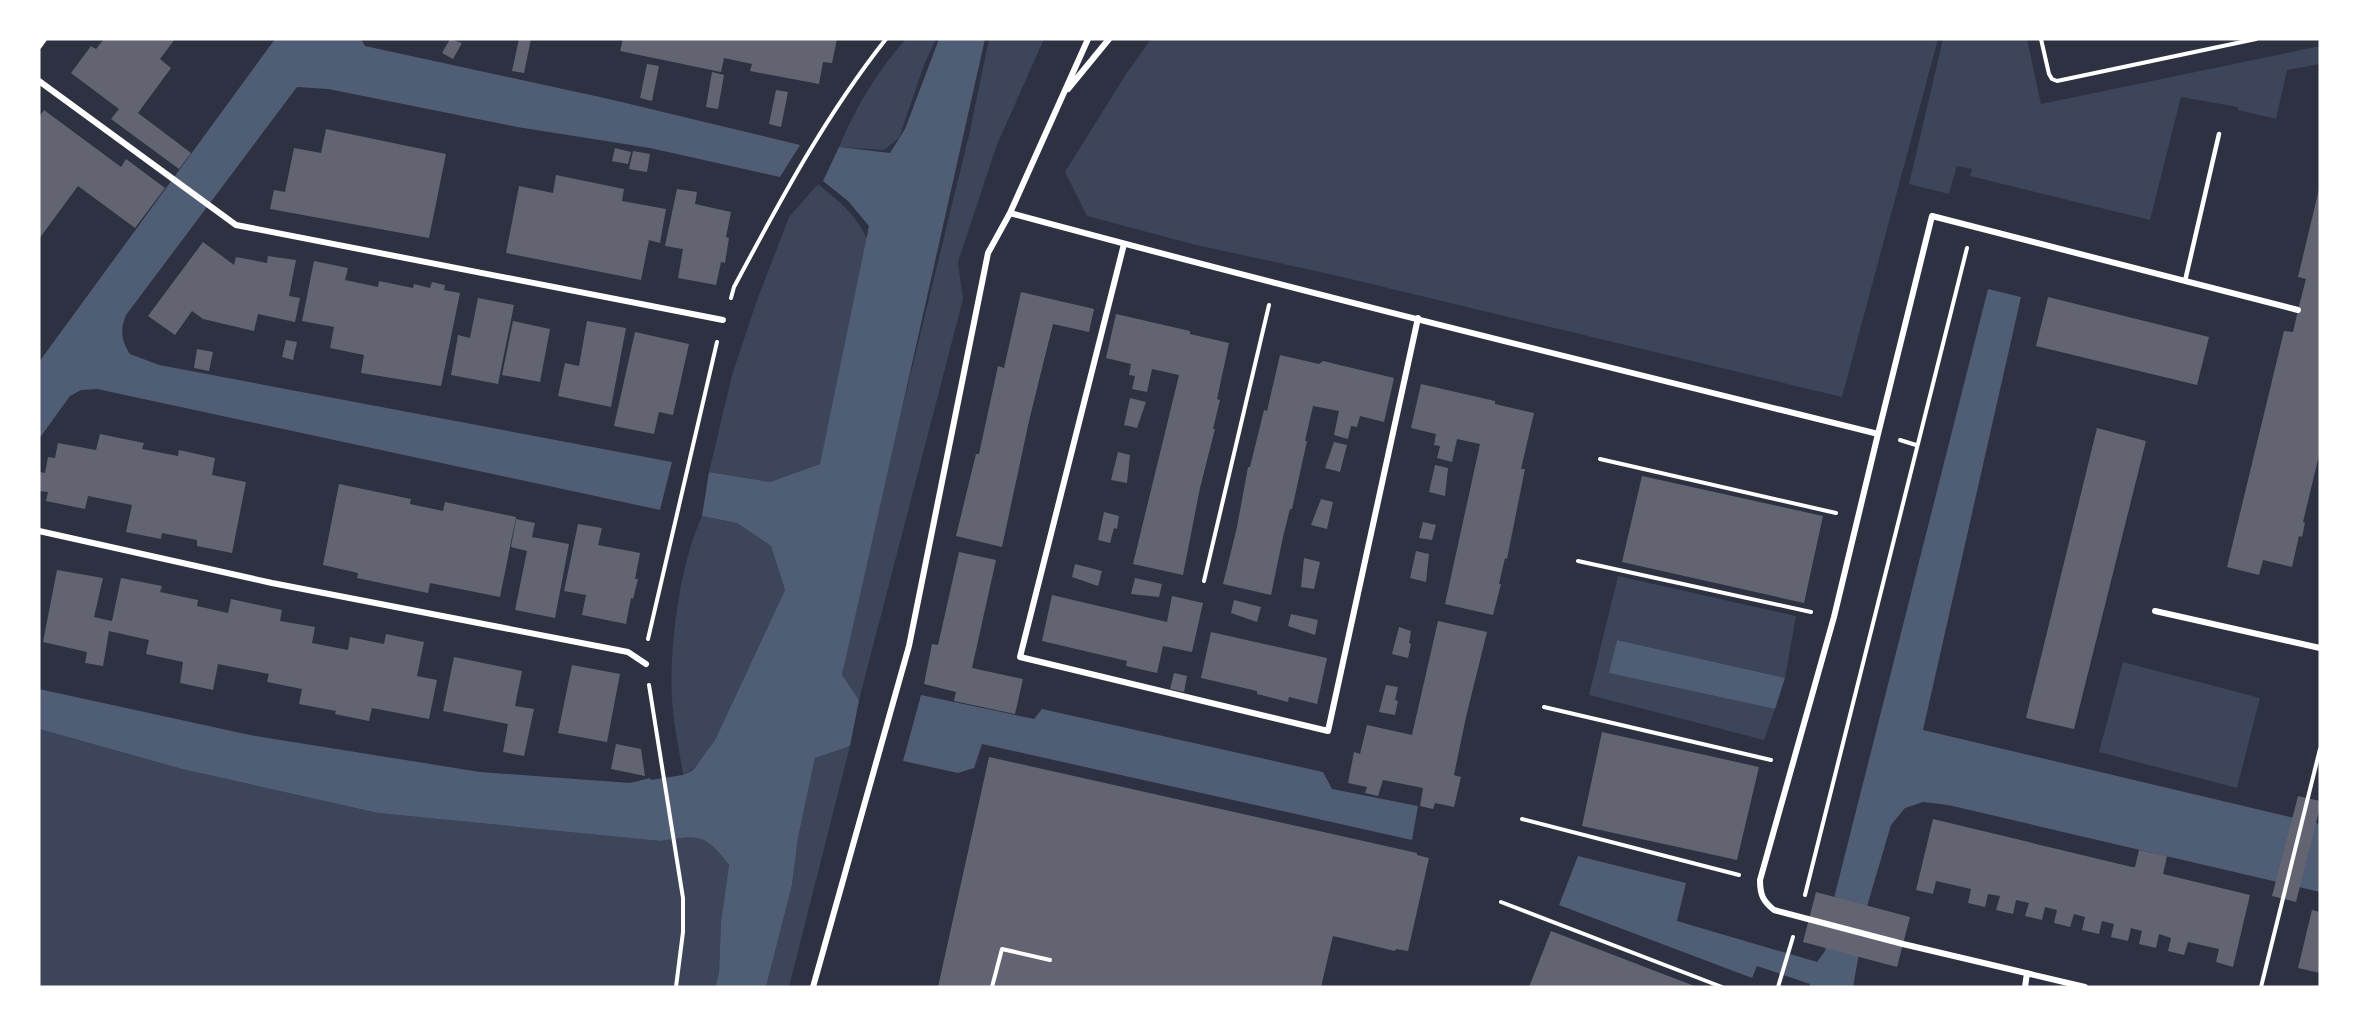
<svg xmlns="http://www.w3.org/2000/svg" width="2359" height="1026" viewBox="0 0 2359 1026" font-family="Rubik,sans-serif">
<rect width="100%" height="100%" fill="#2d3142"/>
<!-- green -->
<path fill="#3c4559" d="M 906,39 L 936,39 L 924,65 L 899,138 L 884,150 L 839,147 C 855,108 878,70 906,39 Z
M 989,39 L 1044,39 L 996,147 L 958,262 L 963,299 L 859,700 L 842,676 L 870,540 L 970,131 Z
M 1151,39 L 1938,39 L 1842,397 L 1338,276 L 1192,244 L 1087,216 L 1065,172 L 1126,74 Z
M 1943,39 L 2027,39 L 2041,104 L 2320,46 L 2320,64 L 2287,70 L 2276,119 L 2238,110 L 2238,107 L 2181,97 L 2150,220 L 1970,176 L 1972,169 L 1957,166 L 1949,194 L 1909,184 Z
M 818,184 C 843,204 856,215 870,244 L 820,464 L 770,482 L 709,472 L 732,375 L 756,303 L 789,217 Z
M 702,516 L 737,523 L 771,546 L 785,590 L 715,740 L 694,768 L 683,775 C 680,754 675,732 673,711 C 667,657 679,566 702,516 Z
M 1618,576 L 1796,616 L 1785,678 L 1617,640 L 1610,673 L 1775,709 L 1764,740 L 1589,695 Z
M 2123,662 L 2260,698 L 2237,788 L 2099,752 Z
M 39,729 L 182,769 L 378,813 L 660,841 C 698,835 705,833 729,865 L 721,922 L 719,973 L 715,987 L 39,987 Z
M 850,746 L 789,987 L 766,987 L 792,885 L 798,838 L 815,758 L 831,749 Z"/>
<!-- water -->
<path fill="#4f5d75" d="M 275,39 L 361,39 L 365,46 L 609,99 L 800,145 L 780,177 L 650,148 L 517,127 L 328,89 L 297,87 L 126,315 C 120,330 121,340 130,354 L 159,365 L 672,462 L 660,510 L 97,389 L 81,390 L 70,396 L 39,439 L 39,362 Z
M 939,39 L 985,39 L 842,675 L 859,700 L 850,746 L 815,758 L 798,838 L 792,885 L 766,987 L 715,987 L 719,973 L 721,922 L 729,865 C 705,833 698,835 660,841 L 378,813 L 182,769 L 39,729 L 39,689 L 250,735 L 480,772 L 630,783 L 650,778 L 651,780 L 683,775 L 693,770 L 715,740 L 785,590 L 771,546 L 737,523 L 702,516 L 709,472 L 770,482 L 820,464 L 869,226 L 848,201 L 823,181 L 839,147 L 890,153 L 905,129 Z
M 1988,289 L 2021,297 L 1923,730 L 2320,824 L 2320,892 L 1948,805 L 1923,802 L 1905,808 L 1891,825 L 1868,903 L 1853,987 L 1810,987 L 1810,984 L 1757,966 L 1752,978 L 1559,905 L 1578,856 L 1686,883 L 1677,921 L 1817,962 L 1825,951 L 1835,894 Z
M 1617,640 L 1785,678 L 1775,709 L 1609,673 Z
M 921,695 L 1034,719 L 1042,709 L 1323,772 L 1332,789 L 1418,806 L 1412,840 L 982,744 L 974,768 L 958,773 L 903,761 Z"/>
<!-- building -->
<path fill="#626471" d="M 104,39 L 175,39 L 160,59 L 171,68 L 138,113 L 191,153 L 179,169 L 111,119 L 119,109 L 71,73 L 91,46 L 96,49 Z
M 450,39 L 462,43 L 453,59 L 442,53 Z
M 519,39 L 531,39 L 524,73 L 512,71 Z
M 623,39 L 837,39 L 832,63 L 823,62 L 819,84 L 750,71 L 752,64 L 724,58 L 721,72 L 620,51 Z
M 647,64 L 659,66 L 652,101 L 640,98 Z
M 712,72 L 724,75 L 718,109 L 706,107 Z
M 776,90 L 788,92 L 781,127 L 769,124 Z
M 44,110 L 121,167 L 126,159 L 165,188 L 135,228 L 78,186 L 39,239 L 39,117 Z
M 326,129 L 446,154 L 429,238 L 270,209 L 274,190 L 285,192 L 294,148 L 321,153 Z
M 615,148 L 631,152 L 628,164 L 612,161 Z
M 633,151 L 650,154 L 647,172 L 629,169 Z
M 556,175 L 624,189 L 622,201 L 666,209 L 660,243 L 649,240 L 641,280 L 506,253 L 519,186 L 553,193 Z
M 677,189 L 697,192 L 695,204 L 731,212 L 726,237 L 729,238 L 725,263 L 721,262 L 716,285 L 678,278 L 683,249 L 665,246 Z
M 2319,189 L 2320,451 L 2303,522 L 2305,523 L 2302,537 L 2299,536 L 2292,567 L 2263,560 L 2259,575 L 2227,567 L 2284,331 L 2293,332 L 2299,306 L 2306,279 L 2298,277 Z
M 203,242 L 234,265 L 236,257 L 267,263 L 268,256 L 296,260 L 289,296 L 300,298 L 295,322 L 258,314 L 254,331 L 203,319 L 192,311 L 175,335 L 148,316 Z
M 314,261 L 348,268 L 345,280 L 378,287 L 379,281 L 413,288 L 414,284 L 430,288 L 432,282 L 445,285 L 444,290 L 460,293 L 441,386 L 361,373 L 364,355 L 330,348 L 334,327 L 302,321 Z
M 1021,292 L 1094,309 L 1089,332 L 1053,324 L 1029,421 L 1002,547 L 956,536 L 976,454 L 979,454 L 998,366 L 1004,368 Z
M 2048,297 L 2209,337 L 2197,385 L 2036,346 Z
M 478,298 L 514,305 L 498,384 L 451,375 L 458,335 L 470,338 Z
M 1116,314 L 1190,331 L 1190,334 L 1229,343 L 1217,399 L 1220,400 L 1213,429 L 1215,429 L 1200,488 L 1183,575 L 1133,564 L 1179,375 L 1152,369 L 1147,392 L 1132,389 L 1135,376 L 1129,375 L 1131,364 L 1106,358 Z
M 513,321 L 550,329 L 540,382 L 502,375 Z
M 587,321 L 626,328 L 611,407 L 558,396 L 565,363 L 579,366 Z
M 635,332 L 689,344 L 673,415 L 659,412 L 654,434 L 614,426 Z
M 286,340 L 297,342 L 293,360 L 282,357 Z
M 197,349 L 213,352 L 209,371 L 194,368 Z
M 1280,355 L 1319,364 L 1323,361 L 1394,378 L 1384,422 L 1360,416 L 1357,427 L 1351,426 L 1348,439 L 1334,435 L 1339,411 L 1313,406 L 1305,441 L 1307,441 L 1292,509 L 1290,509 L 1283,537 L 1271,595 L 1223,584 L 1237,527 L 1248,467 L 1250,467 L 1264,410 L 1267,411 Z
M 1421,384 L 1495,401 L 1495,404 L 1534,413 L 1521,469 L 1525,469 L 1507,559 L 1505,558 L 1499,584 L 1501,584 L 1493,615 L 1445,604 L 1480,444 L 1457,439 L 1452,462 L 1437,458 L 1440,446 L 1434,445 L 1436,434 L 1411,428 Z
M 1130,398 L 1146,402 L 1137,428 L 1124,425 Z
M 2097,428 L 2146,441 L 2074,729 L 2026,718 Z
M 100,434 L 144,443 L 142,449 L 178,456 L 179,450 L 215,458 L 212,475 L 246,482 L 232,553 L 197,546 L 197,540 L 162,533 L 161,539 L 126,532 L 132,505 L 88,496 L 85,509 L 46,501 L 48,492 L 39,491 L 40,472 L 45,473 L 48,457 L 55,458 L 58,443 L 96,450 Z
M 1334,442 L 1347,445 L 1340,472 L 1325,468 Z
M 1118,452 L 1130,455 L 1127,483 L 1111,480 Z
M 1435,465 L 1448,468 L 1445,496 L 1429,492 Z
M 1642,476 L 1823,516 L 1804,603 L 1622,562 Z
M 339,484 L 411,499 L 410,504 L 443,511 L 445,502 L 516,517 L 500,597 L 430,583 L 428,593 L 357,578 L 358,573 L 323,565 Z
M 1321,499 L 1333,502 L 1327,529 L 1311,525 Z
M 1104,512 L 1119,516 L 1117,529 L 1114,528 L 1110,543 L 1098,540 Z
M 516,519 L 535,523 L 532,537 L 569,544 L 555,618 L 515,610 L 527,551 L 511,547 Z
M 1423,522 L 1436,525 L 1432,540 L 1419,538 Z
M 578,524 L 602,528 L 598,545 L 640,553 L 635,579 L 638,579 L 633,599 L 631,598 L 626,624 L 582,615 L 586,595 L 564,591 Z
M 1416,551 L 1429,554 L 1426,582 L 1410,578 Z
M 959,552 L 996,560 L 972,668 L 1023,679 L 1015,714 L 954,701 L 956,692 L 924,684 L 932,644 L 938,645 Z
M 1304,558 L 1320,562 L 1314,589 L 1301,587 Z
M 1075,564 L 1102,571 L 1098,586 L 1072,577 Z
M 57,570 L 103,578 L 94,617 L 112,621 L 121,578 L 162,586 L 160,592 L 198,600 L 197,606 L 228,613 L 231,599 L 282,610 L 280,621 L 315,627 L 312,643 L 348,650 L 350,637 L 384,644 L 386,634 L 424,642 L 417,676 L 437,680 L 429,719 L 372,708 L 369,721 L 335,714 L 336,711 L 299,704 L 302,689 L 267,682 L 269,674 L 218,664 L 213,690 L 180,683 L 183,662 L 146,654 L 149,640 L 109,631 L 103,666 L 85,663 L 87,652 L 43,642 Z
M 1135,578 L 1162,584 L 1159,597 L 1131,594 Z
M 1052,595 L 1167,622 L 1172,596 L 1203,603 L 1192,652 L 1163,646 L 1157,673 L 1126,666 L 1127,661 L 1042,641 Z
M 1234,600 L 1261,607 L 1257,622 L 1231,613 Z
M 1291,614 L 1318,620 L 1315,635 L 1288,626 Z
M 1438,621 L 1487,632 L 1466,717 L 1454,775 L 1461,777 L 1454,807 L 1435,803 L 1433,809 L 1420,806 L 1423,788 L 1383,780 L 1378,796 L 1365,793 L 1367,787 L 1348,783 L 1354,752 L 1360,754 L 1367,725 L 1412,735 Z
M 1399,627 L 1411,631 L 1409,643 L 1411,644 L 1408,658 L 1392,654 Z
M 1211,632 L 1327,658 L 1317,704 L 1289,697 L 1288,702 L 1257,694 L 1257,691 L 1201,678 Z
M 454,657 L 522,671 L 515,706 L 534,709 L 524,756 L 503,752 L 508,724 L 443,711 Z
M 572,665 L 620,674 L 607,742 L 558,733 Z
M 1174,673 L 1187,676 L 1184,692 L 1170,689 Z
M 1386,685 L 1398,687 L 1395,700 L 1398,701 L 1395,715 L 1379,712 Z
M 1602,732 L 1759,767 L 1737,860 L 1582,826 Z
M 616,744 L 641,749 L 645,776 L 611,769 Z
M 989,757 L 1417,853 L 1417,855 L 1429,858 L 1408,951 L 1396,949 L 1395,951 L 1333,936 L 1321,987 L 938,987 Z
M 2298,796 L 2320,801 L 2320,807 L 2296,902 L 2272,896 Z
M 1933,819 L 2132,867 L 2135,867 L 2139,850 L 2167,856 L 2163,874 L 2250,895 L 2233,967 L 2216,962 L 2219,949 L 2188,942 L 2184,955 L 2168,951 L 2171,938 L 2159,934 L 2156,948 L 2139,944 L 2142,931 L 2131,928 L 2128,941 L 2111,937 L 2114,924 L 2102,921 L 2099,934 L 2082,930 L 2085,917 L 2074,914 L 2070,927 L 2054,923 L 2057,910 L 2045,907 L 2042,920 L 2025,916 L 2029,903 L 2016,900 L 2013,914 L 1996,910 L 2000,896 L 1988,894 L 1985,907 L 1968,903 L 1971,889 L 1936,881 L 1933,894 L 1916,890 Z
M 1816,892 L 1910,917 L 1897,967 L 1803,942 Z
M 2312,910 L 2320,912 L 2320,973 L 2298,968 Z
M 1551,931 L 1697,987 L 1529,987 Z"/>
<g fill="none" stroke-linecap="round" stroke-linejoin="round">
<!-- path -->
<path stroke="#fff" stroke-width="4" d="M 2041,39 L 2049,74 L 2052,79 L 2057,81 L 2256,39
M 731,298 L 734,287 C 780,201 825,116 886,39
M 1900,440 L 1916,445
M 1600,459 L 1836,513
M 1578,561 L 1811,612
M 1204,581 L 1269,305
M 648,639 L 717,342
M 649,685 L 683,898 L 683,932 L 676,987
M 1544,707 L 1771,760
M 1522,819 L 1739,875
M 1805,895 L 1967,248
M 1501,902 L 1722,987
M 992,987 L 1002,949 L 1050,960
M 1778,987 L 1793,937
M 2261,987 L 2320,749"/>
<!-- service -->
<path stroke="#fff" stroke-width="4.5" d="M 2185,281 L 2219,134"/>
<!-- minor -->
<path stroke="#fff" stroke-width="6" d="M 39,46 L 44,39
M 39,81 L 236,225 L 723,320
M 1068,89 L 1109,39
M 1010,213 C 1298,291 1588,362 1878,434 L 1932,216 L 2298,310
M 1124,244 L 1020,657 L 1328,731 L 1418,318
M 1878,434 L 1834,617 L 1760,880 C 1760,895 1763,901 1774,910 L 1903,944 L 2085,987
M 39,531 L 272,583 L 628,652 L 646,664
M 2155,611 L 2320,648
M 813,987 L 909,646 L 988,253 L 1010,213 L 1088,39
M 2025,987 L 2027,973"/>
</g>
<!-- border -->
<rect width="2359" height="1026" fill="none" stroke="#ffffff" stroke-width="81"/>
</svg>
